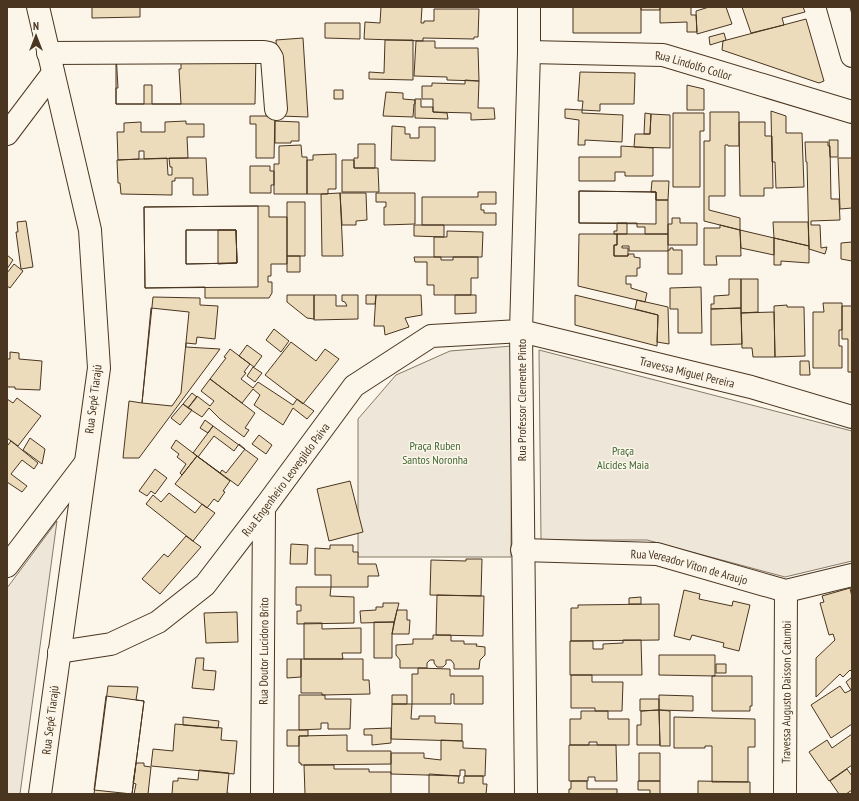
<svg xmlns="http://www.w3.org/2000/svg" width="859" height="801" viewBox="0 0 859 801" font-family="'PT Sans Narrow',sans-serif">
<rect width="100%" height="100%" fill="#fbf6e9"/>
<!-- green -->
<path fill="#ede6d9" stroke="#887966" d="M 512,346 L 511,557 L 358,557 L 358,419 L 396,375 L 450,351 Z
M 539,350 L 852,431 L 852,561 L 785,577 L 647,540 L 541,540 Z
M 57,521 L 20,794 L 7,794 L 7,588 Z"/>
<!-- building -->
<path fill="#ecdcbc" stroke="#4a3520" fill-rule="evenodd" d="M 92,7 L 140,7 L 140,17 L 92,18 Z
M 381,7 L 422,7 L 421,23 L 424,23 L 424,21 L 434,21 L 434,9 L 479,9 L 478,37 L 474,37 L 474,39 L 423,38 L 423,41 L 364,39 L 365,22 L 380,23 Z
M 573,7 L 641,7 L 641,33 L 573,33 Z
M 641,7 L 660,7 L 660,10 L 641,10 Z
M 660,7 L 691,7 L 691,15 L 696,15 L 697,32 L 687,32 L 687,22 L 660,23 Z
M 709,7 L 726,7 L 732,24 L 697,34 L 696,11 Z
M 742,7 L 803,7 L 805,12 L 782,18 L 784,25 L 751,33 Z
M 806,19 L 824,81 L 819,83 L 722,50 L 723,41 Z
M 325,23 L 360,23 L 360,39 L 325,38 Z
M 724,33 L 726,40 L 710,45 L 709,37 Z
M 303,38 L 308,117 L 280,116 L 276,40 Z
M 385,40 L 413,40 L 413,80 L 369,79 L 369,72 L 384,73 Z
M 416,41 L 435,41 L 435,48 L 478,48 L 479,81 L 447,80 L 447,77 L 414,76 Z
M 116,53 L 256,54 L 255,104 L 116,104 Z
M 116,53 L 181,53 L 181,69 L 179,69 L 181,104 L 152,104 L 152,85 L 144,85 L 144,104 L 116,104 L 116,88 L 118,88 Z
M 580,72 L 635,73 L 634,104 L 600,104 L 600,111 L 582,110 L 583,101 L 578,101 Z
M 465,80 L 479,81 L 478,108 L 494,108 L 495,119 L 471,120 L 471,113 L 433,112 L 433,99 L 422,99 L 422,86 L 432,86 L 432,83 L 465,84 Z
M 687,85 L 704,89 L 704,110 L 687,110 Z
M 334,90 L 343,90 L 343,99 L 334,99 Z
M 386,92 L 403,93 L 403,99 L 415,100 L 415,104 L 414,104 L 413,117 L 383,116 Z
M 415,99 L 421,99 L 421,107 L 433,107 L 433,112 L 447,113 L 448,119 L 415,118 Z
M 565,109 L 582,110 L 582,113 L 623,115 L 622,142 L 585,140 L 585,145 L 578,145 L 579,120 L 565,118 Z
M 771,111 L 786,116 L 786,133 L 802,133 L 804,187 L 776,188 L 775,162 L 772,162 Z
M 710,112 L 739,112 L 739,146 L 728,146 L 728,145 L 725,145 L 725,196 L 709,196 L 709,210 L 740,218 L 740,230 L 704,221 L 704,141 L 710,141 Z
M 645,113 L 651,114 L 650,134 L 644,134 Z
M 673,113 L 704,113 L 704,131 L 700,131 L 700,187 L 673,187 Z
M 651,114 L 670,115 L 670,148 L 634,147 L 635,134 L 650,134 Z
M 250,116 L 275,116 L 274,158 L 256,158 L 256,124 L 250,124 Z
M 186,121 L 186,124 L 204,124 L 204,137 L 187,137 L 188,158 L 144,159 L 144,151 L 139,151 L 139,159 L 118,160 L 117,132 L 124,132 L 124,123 L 141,122 L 141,132 L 165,132 L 165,122 Z
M 275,121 L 299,122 L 299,141 L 291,141 L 291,143 L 275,143 Z
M 739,122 L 765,122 L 765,136 L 772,136 L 773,188 L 764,188 L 764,196 L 740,196 Z
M 392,126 L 405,127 L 405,134 L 410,134 L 410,138 L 419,138 L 419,127 L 435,127 L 435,161 L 391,160 Z
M 829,140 L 838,140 L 838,157 L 830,157 Z
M 805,142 L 828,142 L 828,146 L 830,146 L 831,199 L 839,199 L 840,220 L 811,221 L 811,225 L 820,225 L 821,248 L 827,247 L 825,254 L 809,249 L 807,162 L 806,162 Z
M 358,144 L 375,144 L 375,168 L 354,168 L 354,158 L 358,158 Z
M 301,145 L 302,157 L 307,157 L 307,194 L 274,194 L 274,164 L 279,164 L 279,146 Z
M 621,146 L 653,148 L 653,176 L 625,176 L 625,172 L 615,172 L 615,181 L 579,181 L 579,157 L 621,157 Z
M 336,154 L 336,189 L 328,189 L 328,194 L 307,194 L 307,160 L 313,160 L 313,155 Z
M 167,158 L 168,175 L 172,175 L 172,167 L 170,167 L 169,158 L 206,158 L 208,195 L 193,195 L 193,178 L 175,178 L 175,181 L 172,181 L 172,195 L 121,194 L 120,183 L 118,183 L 117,160 Z
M 838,158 L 852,158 L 852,208 L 840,209 Z
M 342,160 L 354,160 L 354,168 L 378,168 L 379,192 L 342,192 Z
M 250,166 L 270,166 L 270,171 L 274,171 L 274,185 L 271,185 L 271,193 L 250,193 Z
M 652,181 L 669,181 L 668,200 L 656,200 L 656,192 L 651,192 Z
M 579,191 L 656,192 L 656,200 L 668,200 L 668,234 L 645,234 L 645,227 L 637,227 L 637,223 L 579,223 Z
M 579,191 L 656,192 L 656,224 L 579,223 Z
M 478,192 L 496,192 L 496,204 L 481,204 L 481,210 L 484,210 L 484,213 L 496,213 L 496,225 L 422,225 L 422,197 L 478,197 Z
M 340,193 L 366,193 L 367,220 L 356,221 L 356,225 L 342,225 Z
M 340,193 L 343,256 L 322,256 L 321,194 Z
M 376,193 L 415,193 L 415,224 L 384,225 L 384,207 L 386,207 L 386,202 L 376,202 Z
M 287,202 L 305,202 L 305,256 L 287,256 Z
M 258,206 L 269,206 L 269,217 L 287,217 L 287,264 L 271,264 L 271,276 L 268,276 L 268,282 L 272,282 L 272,293 L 269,298 L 205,298 L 205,287 L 145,288 L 144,207 ZM 186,230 L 236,230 L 237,263 L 186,264 Z
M 258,206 L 258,287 L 145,288 L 144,207 ZM 186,230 L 236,230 L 237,263 L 186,264 Z
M 672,218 L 680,218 L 680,223 L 697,223 L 697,245 L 668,245 L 668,224 L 672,224 Z
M 26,221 L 33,267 L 21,269 L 16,232 L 18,232 L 17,222 Z
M 773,222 L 808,222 L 809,246 L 774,238 Z
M 617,223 L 627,223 L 627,234 L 614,234 L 614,231 L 617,231 Z
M 414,225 L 444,225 L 444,237 L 414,236 Z
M 720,225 L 740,230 L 741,256 L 716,256 L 717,265 L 704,265 L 704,228 L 720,228 Z
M 218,230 L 236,230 L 237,263 L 218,264 Z
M 740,230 L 774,238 L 774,255 L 741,248 Z
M 447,231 L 483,232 L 482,257 L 434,257 L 434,237 L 447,237 Z
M 579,234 L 617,234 L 617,245 L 614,245 L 614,256 L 628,256 L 628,254 L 634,254 L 634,257 L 640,258 L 640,268 L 637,268 L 637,276 L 626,276 L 626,284 L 631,284 L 631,288 L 647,293 L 645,302 L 578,286 Z
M 617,234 L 668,234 L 668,251 L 629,251 L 629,246 L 622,246 L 622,248 L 628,248 L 628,256 L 614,256 L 614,245 L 617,245 Z
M 774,238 L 809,246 L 809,263 L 781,261 L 781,265 L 774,265 Z
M 852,242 L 852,261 L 841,259 L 841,243 Z
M 670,248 L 673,248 L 673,250 L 682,250 L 682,274 L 668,274 L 668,250 L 670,250 Z
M 7,255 L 13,260 L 7,269 Z
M 287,256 L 300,256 L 300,272 L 287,272 Z
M 414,257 L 441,257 L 441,260 L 453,260 L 453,257 L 478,257 L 478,278 L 471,278 L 471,295 L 434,295 L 434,285 L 427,285 L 427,262 L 415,262 Z
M 14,264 L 23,271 L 10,288 L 7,286 L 7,273 Z
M 729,279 L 741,279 L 741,308 L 711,309 L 711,304 L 714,304 L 714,296 L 729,295 Z
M 741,279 L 758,279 L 758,312 L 741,313 Z
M 701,287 L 702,333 L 678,333 L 678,309 L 670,309 L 670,288 Z
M 287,295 L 314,295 L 314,319 L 307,318 L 287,302 Z
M 314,295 L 336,295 L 336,306 L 347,306 L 345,302 L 342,301 L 342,295 L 358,295 L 358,319 L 314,320 Z
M 366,295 L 376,295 L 375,304 L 366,304 Z
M 376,295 L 421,295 L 422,315 L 405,318 L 409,327 L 385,335 L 384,326 L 374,326 Z
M 455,295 L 476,295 L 476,313 L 455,314 Z
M 575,295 L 658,315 L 657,346 L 575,325 Z
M 153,297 L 200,298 L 200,305 L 218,306 L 215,339 L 197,337 L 196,344 L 186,343 L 186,347 L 220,349 L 139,458 L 123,458 L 129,401 L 142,403 Z
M 637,300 L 668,307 L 669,344 L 657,342 L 658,315 L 635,309 Z
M 823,303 L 842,303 L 842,330 L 839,330 L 839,346 L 842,346 L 842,368 L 813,368 L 813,312 L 824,312 Z
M 787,305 L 787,307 L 804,307 L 805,356 L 775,357 L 774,306 Z
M 842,306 L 852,306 L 852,372 L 848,372 L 848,339 L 842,339 Z
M 151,308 L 189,312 L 181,393 L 172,406 L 142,403 Z
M 741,308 L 742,344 L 711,345 L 711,309 Z
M 774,312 L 775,357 L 753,357 L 752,348 L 742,348 L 741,313 Z
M 274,329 L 289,341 L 281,352 L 266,340 Z
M 291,342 L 316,361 L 325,349 L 339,359 L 303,404 L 265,375 Z
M 247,345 L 262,356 L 254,367 L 239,356 Z
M 230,349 L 250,364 L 244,372 L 246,373 L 241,379 L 253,388 L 258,382 L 293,405 L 297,399 L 314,411 L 307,419 L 293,408 L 283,425 L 254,405 L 260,395 L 253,389 L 242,403 L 210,379 L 226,358 L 224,357 Z
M 10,352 L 19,353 L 19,359 L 42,361 L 40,390 L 15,389 L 15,387 L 7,387 L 7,359 L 10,359 Z
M 800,361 L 809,361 L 810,375 L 800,375 Z
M 253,367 L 262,373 L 255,382 L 247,376 Z
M 210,379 L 255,413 L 245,428 L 249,430 L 244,437 L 220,419 L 209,408 L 202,417 L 188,408 L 197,396 L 210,406 L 214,401 L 201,391 Z
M 192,393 L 197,397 L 188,408 L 183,404 Z
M 17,398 L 41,416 L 18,446 L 7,438 L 7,399 L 13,403 Z
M 183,404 L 192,410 L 180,425 L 171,418 Z
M 205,420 L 213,426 L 208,433 L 200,428 Z
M 213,426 L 258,459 L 238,486 L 193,453 Z
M 259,435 L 272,445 L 266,454 L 252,444 Z
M 214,436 L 234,451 L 239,444 L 245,449 L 226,473 L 222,470 L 220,473 L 198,457 Z
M 30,438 L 45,449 L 42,464 L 23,450 Z
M 176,440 L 197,456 L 182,475 L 180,473 L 186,464 L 177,457 L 179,454 L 171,448 Z
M 11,441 L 38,463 L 34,469 L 22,460 L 11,474 L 27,486 L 22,492 L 7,482 L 7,444 L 8,445 Z
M 197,456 L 230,481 L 223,491 L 225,492 L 218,502 L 214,499 L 207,508 L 175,484 Z
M 155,469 L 167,478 L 155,494 L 151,491 L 147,496 L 139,491 Z
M 350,481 L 363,532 L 329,541 L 317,489 Z
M 169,493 L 195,513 L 202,504 L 215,513 L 193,541 L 146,504 L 153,495 L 161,502 Z
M 186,536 L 201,547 L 160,594 L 142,579 L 164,554 L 168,557 Z
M 291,544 L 308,545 L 307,564 L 290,564 Z
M 330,545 L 353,545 L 353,552 L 358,552 L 358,564 L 376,564 L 379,576 L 368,576 L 368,587 L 331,587 L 331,575 L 315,575 L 315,548 L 330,549 Z
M 466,559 L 482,559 L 481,596 L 430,595 L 431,560 L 466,561 Z
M 296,587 L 331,587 L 330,596 L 354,597 L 354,623 L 297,624 L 297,611 L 301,611 L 301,605 L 296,605 Z
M 850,588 L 852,597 L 852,670 L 851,671 L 850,670 L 843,677 L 840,674 L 816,697 L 816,658 L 835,640 L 833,634 L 829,635 L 820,603 L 824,602 L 822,596 Z
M 684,590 L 700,594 L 699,599 L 732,606 L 733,601 L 750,605 L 739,651 L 723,647 L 724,643 L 692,635 L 690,640 L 674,636 Z
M 437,595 L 484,596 L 483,636 L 436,635 Z
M 641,597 L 641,604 L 629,604 L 629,598 Z
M 383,603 L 399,603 L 394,622 L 361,623 L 360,611 L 376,610 L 376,607 L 383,607 Z
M 659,604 L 659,640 L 571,641 L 571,608 L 578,608 L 578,605 Z
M 397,610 L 407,610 L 407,620 L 410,620 L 409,634 L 392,634 Z
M 237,612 L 238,642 L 206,643 L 204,613 Z
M 374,622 L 394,622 L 392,634 L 392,658 L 374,658 Z
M 304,623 L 322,623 L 322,629 L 361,628 L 361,653 L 342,653 L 343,659 L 304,659 Z
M 433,635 L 451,635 L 451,641 L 464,641 L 464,644 L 477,644 L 476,646 L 485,647 L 485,655 L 480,660 L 479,669 L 454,669 L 454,664 L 451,660 L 446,660 L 446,664 L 443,667 L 437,667 L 434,663 L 434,660 L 430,660 L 427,663 L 427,668 L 400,668 L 400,660 L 396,655 L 396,645 L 413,644 L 413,639 L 433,639 Z
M 623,640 L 641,640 L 642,675 L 570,675 L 570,641 L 593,641 L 593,649 L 603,649 L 603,644 L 623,643 Z
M 659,655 L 715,655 L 715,676 L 659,675 Z
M 196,658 L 204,658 L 203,670 L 216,671 L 214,690 L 192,688 Z
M 287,659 L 301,659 L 301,677 L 287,678 Z
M 301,659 L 363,659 L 363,680 L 369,680 L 370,694 L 322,695 L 322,693 L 301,693 Z
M 716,664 L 726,664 L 726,673 L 716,673 Z
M 418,668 L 450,669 L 450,676 L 483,676 L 483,704 L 454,704 L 454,694 L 451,694 L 451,704 L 412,704 L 412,674 L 418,674 Z
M 571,675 L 592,675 L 592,682 L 623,682 L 622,711 L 595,711 L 595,708 L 571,708 Z
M 712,676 L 752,676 L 752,706 L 750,706 L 750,711 L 712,711 Z
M 852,677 L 852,724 L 831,738 L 811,705 L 840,686 L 845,693 L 851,690 L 846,682 Z
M 108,686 L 138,687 L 136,700 L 144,701 L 132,794 L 94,794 Z
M 299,695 L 325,695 L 325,699 L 351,699 L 350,729 L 328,729 L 328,723 L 321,723 L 321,729 L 299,730 Z
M 392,695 L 407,695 L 407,704 L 392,704 Z
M 659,695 L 693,696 L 693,711 L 659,710 Z
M 106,696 L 144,701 L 132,794 L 94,790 Z
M 640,699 L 659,699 L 659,710 L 640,711 Z
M 392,704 L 412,704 L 411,719 L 419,719 L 419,716 L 435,716 L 435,723 L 462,724 L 462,741 L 391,739 Z
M 659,710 L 670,711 L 670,746 L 660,746 Z
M 659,710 L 660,745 L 637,745 L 637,725 L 641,725 L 641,711 Z
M 581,711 L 608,711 L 608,719 L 629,719 L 629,745 L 597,745 L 597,742 L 589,742 L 589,745 L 570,745 L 570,719 L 581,719 Z
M 183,717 L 219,721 L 218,728 L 183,725 Z
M 674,717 L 755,719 L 755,747 L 748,747 L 748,782 L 712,782 L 712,746 L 705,746 L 705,748 L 674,748 Z
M 175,724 L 222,728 L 221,740 L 237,741 L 234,774 L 151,766 L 153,749 L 173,751 Z
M 391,728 L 391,743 L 372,745 L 372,735 L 364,735 L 364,729 Z
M 287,730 L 308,730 L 308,736 L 299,736 L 299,746 L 287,746 Z
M 852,734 L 852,765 L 829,781 L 809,752 L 827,740 L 832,748 Z
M 347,735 L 347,751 L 391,751 L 391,764 L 301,765 L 301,763 L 299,763 L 299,736 Z
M 441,740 L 463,741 L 463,748 L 486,749 L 485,776 L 465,776 L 465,770 L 460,770 L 460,776 L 391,774 L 391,753 L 424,753 L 424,758 L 441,760 Z
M 569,745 L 616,745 L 617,781 L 595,781 L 595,777 L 588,777 L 588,781 L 569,781 Z
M 639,753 L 660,753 L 660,781 L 639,781 Z
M 136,763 L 144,763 L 144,766 L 151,767 L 148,794 L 134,794 L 136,784 L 133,783 Z
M 304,765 L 334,765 L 334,769 L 369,769 L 369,772 L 391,772 L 391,794 L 305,794 Z
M 847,769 L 852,776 L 852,790 L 846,794 L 839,794 L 830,781 Z
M 199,770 L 229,773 L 227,793 L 233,794 L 172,794 L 173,781 L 178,781 L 178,778 L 198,780 Z
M 429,774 L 459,776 L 458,783 L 464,783 L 464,776 L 483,776 L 483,784 L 487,784 L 486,794 L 429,794 Z
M 571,781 L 587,781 L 587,789 L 617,789 L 617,794 L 569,794 L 569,789 L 571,789 Z
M 638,781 L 660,781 L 660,794 L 650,794 L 650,790 L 638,790 Z
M 698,781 L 750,782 L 750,794 L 698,794 Z"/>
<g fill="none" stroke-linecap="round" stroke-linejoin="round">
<defs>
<g id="minor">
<path d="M 38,7 L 90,230 L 99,368 L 40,794"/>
<path d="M 838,7 L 852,56"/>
<path id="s1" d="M 529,52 L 663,55 L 852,112"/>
<path d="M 48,53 L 264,52 L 269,53 L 272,58 L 276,109"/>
<path d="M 7,134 L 53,73"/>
<path id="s2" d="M 522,550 L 657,554 L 786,591 L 852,575"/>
<path d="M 7,566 L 84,465"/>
<path id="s3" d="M 59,652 L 111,644 L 158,622 L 205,585 L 264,508 L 354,386 L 431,336 L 521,331 L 751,387 L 852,417"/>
<path id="s4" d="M 262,794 L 264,508"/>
<path d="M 526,794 L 521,331 L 529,52 L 529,7"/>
<path id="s5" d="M 785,794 L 786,591"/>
</g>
</defs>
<!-- minor casing -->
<use href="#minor" stroke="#4a3520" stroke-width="24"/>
<!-- minor -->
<use href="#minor" stroke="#fbf6e9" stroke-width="22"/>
</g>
<g text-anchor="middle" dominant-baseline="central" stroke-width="3" stroke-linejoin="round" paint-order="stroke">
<!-- street labels -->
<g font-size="12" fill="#4a3520" stroke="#fbf6e9">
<text stroke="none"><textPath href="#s1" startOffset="166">Rua Lindolfo Collor</textPath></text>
<text stroke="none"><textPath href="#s3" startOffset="766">Travessa Miguel Pereira</textPath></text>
<text transform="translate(93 399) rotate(-83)">Rua Sepé Tiarajú</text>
<text transform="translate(521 400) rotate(-90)">Rua Professor Clemente Pinto</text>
<text stroke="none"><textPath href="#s3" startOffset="297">Rua Engenheiro Leovegildo Paiva</textPath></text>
<text stroke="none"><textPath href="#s2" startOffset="169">Rua Vereador Viton de Araujo</textPath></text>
<text stroke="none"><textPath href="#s4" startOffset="143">Rua Doutor Lucidoro Brito</textPath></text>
<text stroke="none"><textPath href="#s5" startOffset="102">Travessa Augusto Daisson Catumbi</textPath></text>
<text transform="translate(50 720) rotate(-83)">Rua Sepé Tiarajú</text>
</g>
<!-- park labels -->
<g font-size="12" fill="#436837" stroke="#fbf6e9">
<text x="435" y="445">Praça Ruben<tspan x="435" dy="14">Santos Noronha</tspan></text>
<text x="623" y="450">Praça<tspan x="623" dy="14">Alcides Maia</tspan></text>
</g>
</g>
<!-- border -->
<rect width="859" height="801" fill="none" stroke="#4a3520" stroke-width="16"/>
<!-- north arrow -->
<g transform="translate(36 36)" stroke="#fbf6e9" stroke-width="3" paint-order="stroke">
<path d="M0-3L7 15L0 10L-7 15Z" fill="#4a3520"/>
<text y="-6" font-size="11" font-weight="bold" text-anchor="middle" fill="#4a3520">N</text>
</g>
</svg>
